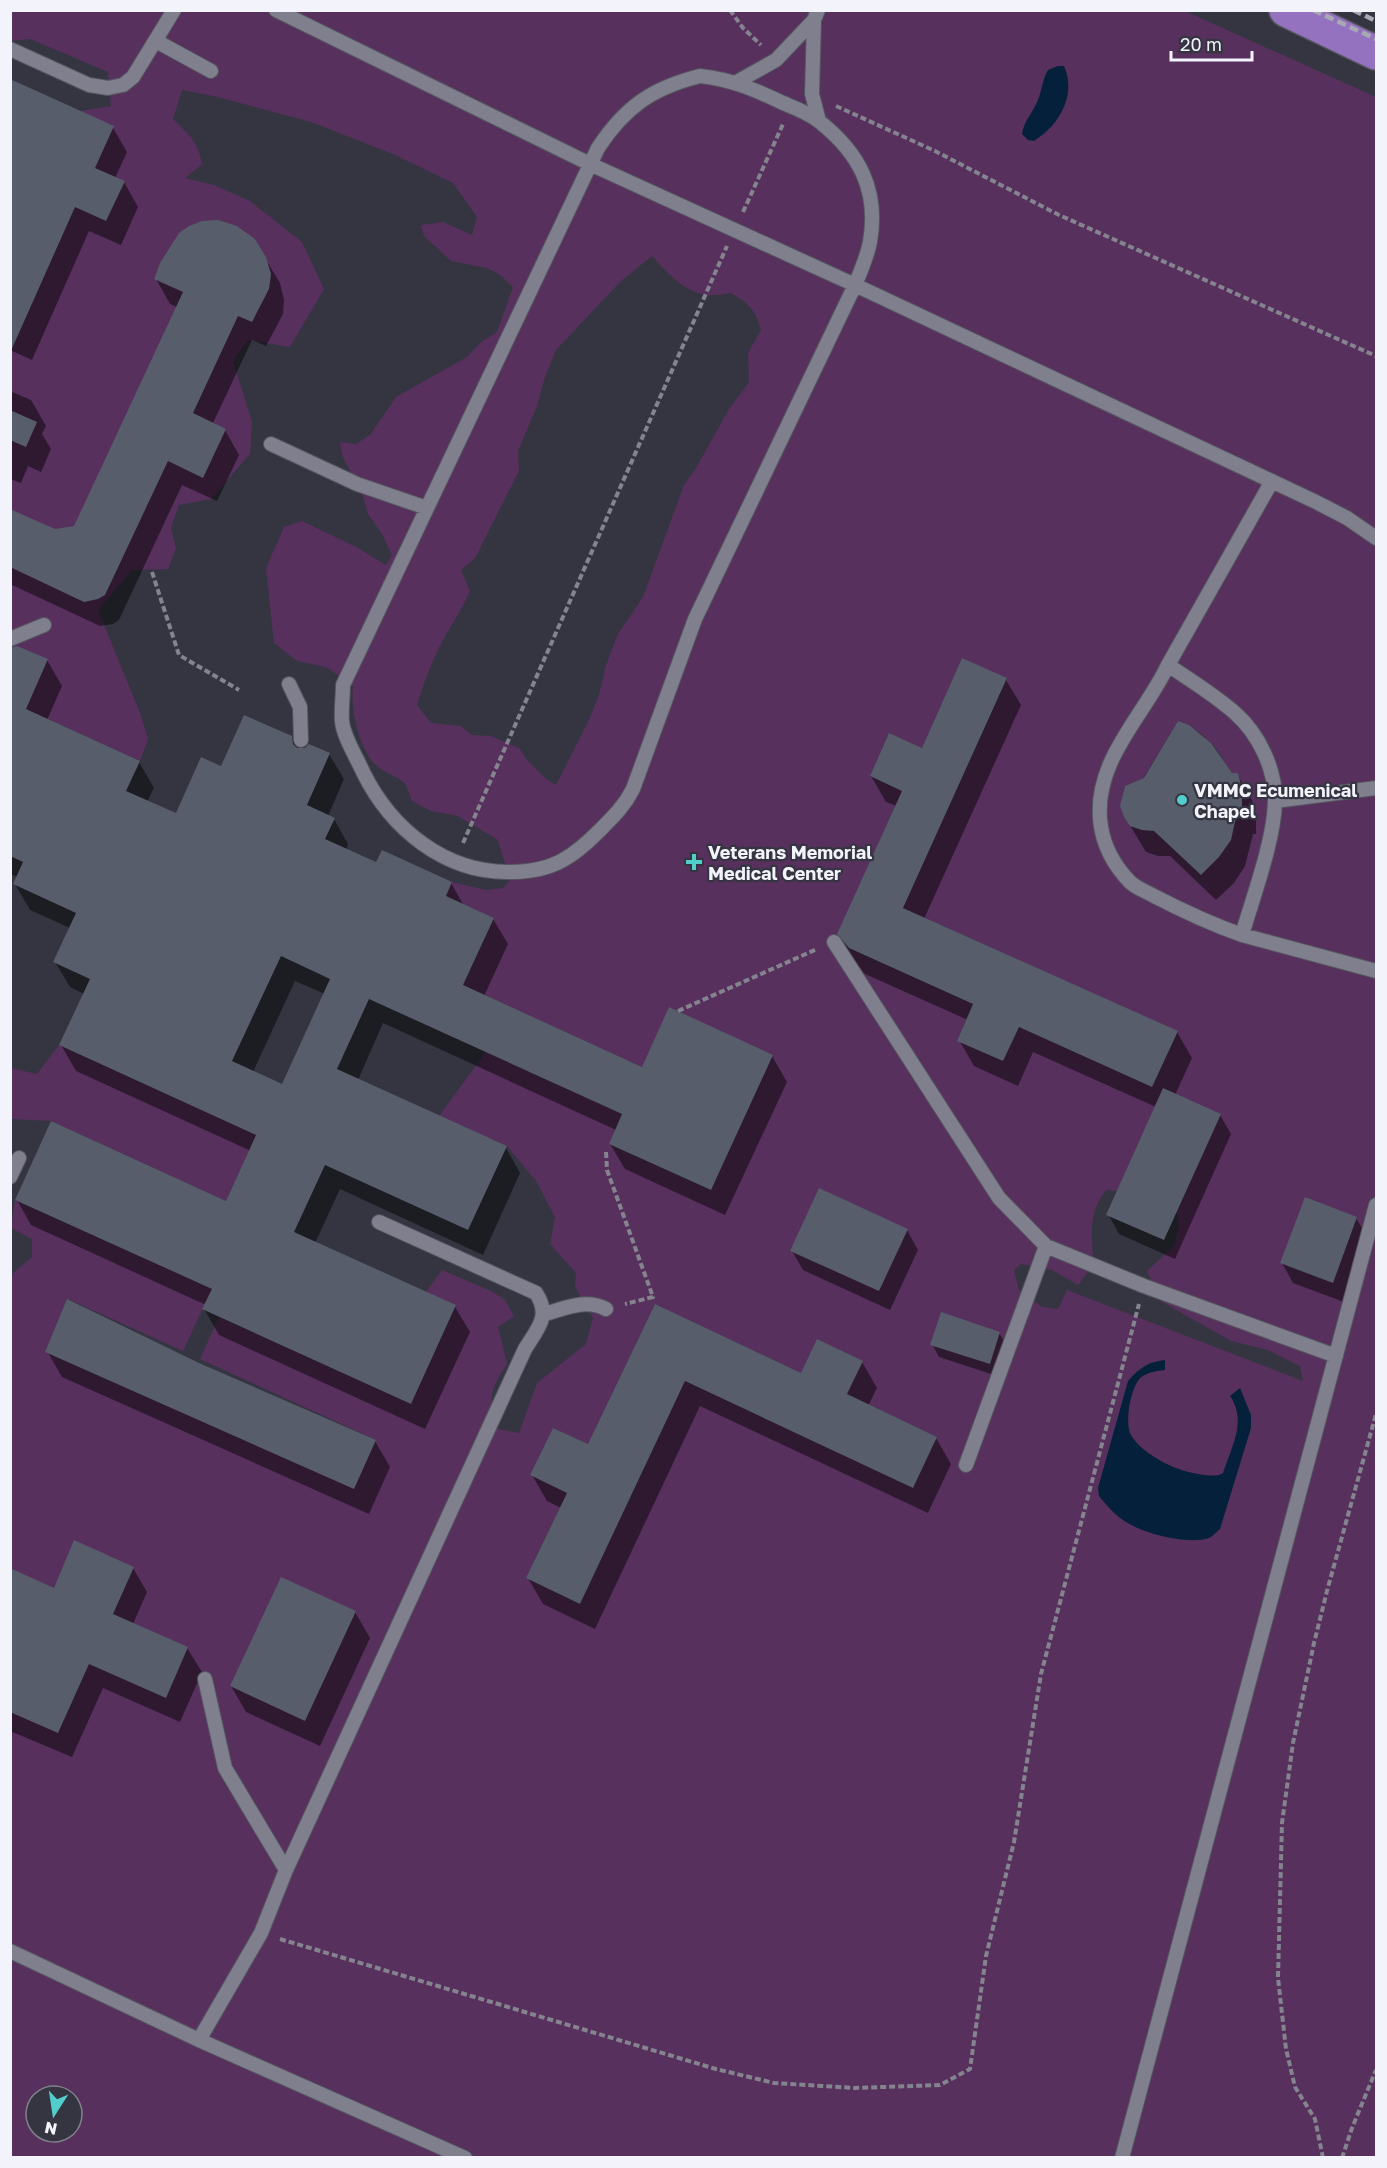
<svg xmlns="http://www.w3.org/2000/svg" width="1387" height="2168" viewBox="0 0 1387 2168" font-family="'Golos Text',sans-serif">
<rect width="100%" height="100%" fill="#353542"/>
<!-- green -->
<path fill="#57305d" fill-rule="evenodd" d="M 11,11 L 1185,11 L 1376,97 L 1376,2157 L 11,2157 L 10,1287 L 13,1273 L 32,1257 L 32,1239 L 11,1228 L 15,1200 L 212,1289 L 183,1351 L 68,1299 L 45,1352 L 354,1488 L 376,1440 L 200,1359 L 219,1317 L 411,1404 L 456,1306 L 426,1292 L 442,1270 L 493,1292 L 505,1300 L 514,1316 L 498,1327 L 507,1364 C 490,1390 487,1399 498,1429 L 519,1433 L 537,1383 L 586,1344 L 593,1318 L 575,1287 L 576,1273 L 550,1244 L 555,1217 L 536,1181 L 507,1146 L 439,1116 L 486,1052 L 622,1114 L 609,1144 L 710,1190 L 773,1055 L 642,1067 L 463,985 L 494,918 L 446,896 L 452,882 L 486,890 L 503,888 L 510,880 L 498,840 L 458,816 L 431,811 L 412,801 C 410,796 408,788 405,784 C 398,776 385,773 377,766 C 359,750 350,709 353,686 L 326,667 L 297,661 L 274,643 L 266,568 L 284,527 L 302,521 L 356,547 L 386,565 L 392,555 L 382,534 L 368,514 L 363,496 L 342,455 L 340,442 L 356,444 L 370,435 L 396,397 L 467,357 L 480,343 L 497,332 L 513,287 L 499,274 L 487,268 L 451,261 L 424,236 L 421,225 L 443,222 L 472,235 L 477,217 L 453,183 L 393,154 L 311,122 L 218,97 L 182,90 L 173,119 C 188,134 198,141 202,164 L 185,178 L 214,185 L 250,201 L 302,242 L 324,289 L 290,347 L 248,340 L 233,361 L 252,422 L 250,454 L 211,499 L 179,505 L 171,528 L 176,548 L 168,569 L 132,570 L 98,610 L 140,713 L 148,739 L 140,761 L 11,702 L 10,235 L 54,251 L 75,207 L 106,221 L 125,181 L 95,168 L 80,111 L 111,106 L 108,72 L 30,39 L 11,41 ZM 652,256 C 675,281 693,302 730,293 C 749,303 755,309 761,330 L 748,353 L 749,382 L 729,409 L 696,468 L 684,485 L 643,597 L 618,634 L 606,665 L 599,695 L 587,724 L 556,785 L 545,778 L 527,760 L 520,749 L 491,736 L 471,735 L 461,726 L 431,723 L 417,705 C 424,682 433,658 445,636 C 454,621 463,607 470,591 L 461,570 L 475,558 L 519,471 L 518,451 L 537,406 L 544,380 L 556,350 L 621,281 ZM 962,658 L 1007,679 L 903,908 L 1177,1031 L 1152,1087 L 1019,1027 L 1003,1061 L 957,1041 L 973,1004 L 834,942 L 902,791 L 870,776 L 889,733 L 922,748 ZM 1178,721 C 1202,730 1221,749 1229,773 L 1238,773 L 1242,789 L 1242,808 L 1237,808 C 1232,842 1225,852 1201,875 L 1154,831 C 1124,830 1116,814 1125,786 L 1135,782 L 1141,782 ZM 1162,1091 L 1220,1114 L 1177,1212 L 1179,1226 L 1174,1246 L 1147,1271 L 1162,1302 L 1231,1341 L 1268,1350 L 1300,1366 L 1303,1381 L 1067,1290 L 1058,1309 L 1042,1307 L 1019,1290 L 1014,1270 L 1021,1264 L 1052,1270 L 1078,1285 L 1093,1265 C 1093,1236 1086,1216 1106,1190 L 1117,1191 ZM 655,1304 L 937,1437 L 913,1488 L 685,1381 L 580,1604 L 526,1578 L 567,1493 L 530,1475 L 553,1428 L 588,1444 ZM 36,2096 L 72,2096 L 72,2132 L 36,2132 Z
M 59,1045 L 256,1135 L 226,1201 L 51,1121 L 11,1119 L 10,1068 L 37,1074 Z"/>
<!-- water -->
<path fill="#04203a" d="M 1058,66 L 1064,66 C 1077,95 1059,126 1034,141 L 1028,140 L 1022,134 C 1024,121 1032,114 1037,102 C 1042,92 1042,80 1048,70 Z
M 1165,1360 L 1165,1370 C 1157,1371 1149,1372 1143,1376 C 1131,1382 1124,1424 1131,1435 C 1138,1448 1158,1460 1171,1466 C 1181,1471 1215,1480 1223,1473 C 1232,1446 1247,1421 1230,1396 L 1240,1388 L 1251,1415 L 1251,1428 L 1220,1529 C 1216,1532 1213,1536 1209,1538 C 1188,1545 1145,1534 1126,1522 C 1116,1516 1106,1505 1099,1496 L 1098,1488 L 1128,1381 C 1139,1368 1148,1362 1165,1360 Z"/>
<!-- shadow -->
<path fill="#0007" fill-rule="evenodd" d="M 10,81 L 113,128 L 127,152 L 115,178 L 124,182 L 138,207 L 121,245 L 89,231 L 32,360 L 10,350 Z
M 254,240 L 280,283 L 284,300 L 283,314 L 266,346 L 252,340 L 213,423 L 225,430 L 239,455 L 217,501 L 182,485 L 119,620 L 113,624 L 100,626 L 10,584 L 10,510 L 54,531 L 75,527 L 177,307 L 170,304 L 156,279 Z
M 10,391 L 31,400 L 46,426 L 42,434 L 51,449 L 41,472 L 28,466 L 21,483 L 10,479 Z
M 10,652 L 47,660 L 62,686 L 47,720 L 139,762 L 154,788 L 147,802 L 176,815 L 222,768 L 291,737 L 298,750 L 329,754 L 344,779 L 328,816 L 334,819 L 348,844 L 346,850 L 377,864 L 451,883 L 464,906 L 493,919 L 508,944 L 484,996 L 643,1069 L 772,1056 L 787,1082 L 725,1215 L 625,1169 L 610,1144 L 616,1130 L 383,1023 L 358,1080 L 506,1148 L 520,1173 L 483,1255 L 340,1189 L 315,1243 L 455,1307 L 470,1332 L 425,1429 L 219,1335 L 204,1309 L 206,1305 L 31,1225 L 17,1200 L 226,1203 L 251,1151 L 76,1071 L 61,1045 L 84,994 L 70,987 L 55,962 L 70,928 L 30,910 L 15,884 L 18,877 L 10,874 ZM 295,981 L 325,994 L 283,1086 L 253,1072 Z
M 1006,680 L 1021,705 L 924,919 L 1177,1032 L 1192,1058 L 1175,1095 L 1220,1115 L 1231,1134 L 1175,1259 L 1119,1234 L 1108,1214 L 1156,1107 L 1033,1052 L 1018,1086 L 974,1066 L 959,1040 L 968,1020 L 865,974 L 854,960 L 839,934 L 897,806 L 886,802 L 871,776 L 922,750 Z
M 1231,774 L 1237,774 L 1252,800 L 1256,816 L 1256,834 L 1253,834 L 1245,866 L 1234,883 L 1216,900 L 1170,856 L 1158,856 L 1146,852 L 1125,817 Z
M 1356,1218 L 1368,1238 L 1344,1302 L 1293,1283 L 1282,1263 Z
M 907,1230 L 918,1250 L 890,1310 L 803,1270 L 792,1251 Z
M 655,1306 L 802,1375 L 862,1362 L 877,1388 L 868,1406 L 936,1438 L 951,1464 L 928,1513 L 700,1406 L 595,1629 L 543,1604 L 528,1578 L 561,1508 L 547,1501 L 532,1475 L 589,1446 Z
M 999,1333 L 1007,1346 L 997,1376 L 939,1357 L 932,1344 Z
M 47,1351 L 198,1364 L 375,1441 L 390,1467 L 369,1514 L 62,1377 Z
M 133,1568 L 147,1592 L 133,1624 L 187,1648 L 202,1672 L 180,1722 L 103,1688 L 72,1757 L 10,1731 L 10,1570 L 54,1590 Z
M 355,1612 L 370,1638 L 320,1746 L 246,1712 L 231,1686 Z"/>
<!-- building -->
<path fill="#575d6a" fill-rule="evenodd" d="M 10,79 L 114,126 L 95,168 L 125,181 L 106,221 L 75,207 L 10,353 Z
M 218,220 L 237,226 L 255,239 L 266,257 L 271,274 L 269,289 L 252,322 L 238,316 L 193,413 L 226,429 L 203,478 L 168,461 L 105,595 L 98,599 L 84,602 L 10,567 L 10,509 L 55,529 L 74,526 L 183,292 L 154,279 L 160,263 L 179,233 L 189,226 L 202,221 Z
M 10,410 L 37,422 L 26,447 L 10,440 Z
M 17,646 L 48,659 L 26,709 L 140,761 L 126,791 L 176,813 L 201,757 L 221,766 L 244,715 L 292,736 L 293,744 L 297,748 L 305,748 L 309,744 L 330,753 L 307,805 L 335,818 L 325,839 L 376,862 L 382,850 L 452,882 L 446,896 L 494,918 L 463,985 L 642,1067 L 669,1007 L 773,1055 L 711,1190 L 609,1144 L 622,1114 L 369,999 L 337,1069 L 507,1146 L 468,1230 L 325,1165 L 294,1232 L 456,1305 L 411,1404 L 202,1309 L 212,1289 L 15,1200 L 51,1121 L 226,1201 L 256,1135 L 59,1045 L 90,979 L 53,962 L 76,913 L 13,884 L 23,862 L 10,856 L 10,648 ZM 281,956 L 330,979 L 282,1084 L 232,1061 Z
M 962,658 L 1007,678 L 903,908 L 1178,1031 L 1152,1087 L 1019,1027 L 1003,1061 L 957,1041 L 973,1004 L 849,948 L 837,934 L 902,791 L 870,776 L 889,733 L 922,748 Z
M 1178,721 L 1189,725 L 1211,743 L 1232,773 L 1238,773 L 1242,789 L 1242,809 L 1238,808 L 1231,840 L 1219,857 L 1201,875 L 1154,831 L 1142,830 L 1130,826 L 1124,817 L 1120,806 L 1125,786 L 1144,778 Z
M 1163,1088 L 1221,1114 L 1164,1240 L 1106,1215 Z
M 819,1188 L 908,1229 L 879,1291 L 790,1251 Z
M 1305,1197 L 1357,1217 L 1333,1283 L 1280,1263 Z
M 67,1299 L 199,1363 L 376,1440 L 354,1489 L 45,1352 Z
M 655,1304 L 801,1373 L 817,1339 L 863,1361 L 847,1394 L 937,1437 L 913,1488 L 685,1381 L 580,1604 L 526,1578 L 567,1493 L 530,1475 L 553,1428 L 588,1444 Z
M 941,1312 L 1000,1332 L 990,1364 L 930,1345 Z
M 74,1540 L 134,1567 L 113,1614 L 188,1647 L 166,1698 L 89,1664 L 58,1733 L 10,1712 L 10,1568 L 54,1588 Z
M 281,1577 L 356,1611 L 305,1721 L 230,1686 Z"/>
<g fill="none" stroke-linecap="round" stroke-linejoin="round">
<defs>
<path id="lane" d="M 276,10 L 590,164 L 855,285 L 1316,502 L 1347,518 L 1376,538
M 814,20 L 812,94 L 819,121
M 156,41 L 211,71
M 10,49 L 89,85 L 108,88 L 123,85 L 133,77 L 174,10
M 700,76 C 730,79 756,90 783,103 C 795,108 809,113 820,122 C 859,153 879,190 870,242 C 867,257 861,271 855,285 L 695,619 L 633,789 C 624,807 612,818 598,832 C 588,842 576,853 563,860 C 547,869 527,872 510,872 C 445,873 391,829 363,772 C 357,758 343,736 342,721 C 341,709 343,697 343,685 L 598,148 C 625,107 652,88 700,76 Z
M 735,83 L 776,60 L 814,20 L 818,10
M 271,444 L 357,484 L 427,508
M 10,639 L 44,625
M 1168,665 L 1272,481
M 289,684 L 300,707 L 301,740
M 1275,801 L 1376,788
M 1242,935 C 1211,924 1183,911 1154,896 C 1147,892 1136,888 1130,882 C 1097,848 1092,806 1110,764 C 1125,729 1152,699 1168,665 C 1190,680 1215,695 1235,713 C 1259,734 1276,770 1275,802 C 1274,841 1253,897 1242,935 L 1376,971
M 834,942 L 999,1198 L 1046,1246 L 1144,1286 L 1336,1356
M 10,1177 L 19,1158
M 544,1314 C 564,1309 586,1298 606,1309
M 966,1465 L 1046,1246
M 205,1679 L 225,1768 L 286,1870
M 10,1951 L 199,2040 L 465,2158
M 199,2040 L 261,1933 L 286,1870 L 525,1349 C 538,1328 551,1316 536,1293 L 379,1222
M 1122,2158 L 1376,1205"/>
<path id="primary" d="M 1286,10 L 1376,53"/>
</defs>
<!-- lane casing -->
<use href="#lane" stroke="#55555f" stroke-width="16"/>
<!-- primary casing -->
<use href="#primary" stroke="#55555f" stroke-width="36"/>
<!-- path -->
<path stroke="#84848f" stroke-width="4" stroke-dasharray="6 3" stroke-linecap="butt" d="M 730,10 L 743,28 L 761,45
M 836,106 L 935,151 L 1059,215 L 1376,356
M 743,212 L 783,124
M 152,572 L 179,655 L 239,690
M 463,843 L 727,246
M 678,1011 L 817,949
M 606,1152 L 607,1170 L 653,1297 L 625,1304
M 280,1939 L 716,2069 L 774,2083 L 855,2088 L 940,2085 L 970,2069 L 986,1956 L 1014,1842 L 1041,1674 L 1139,1304
M 1323,2158 L 1315,2119 L 1295,2087 L 1286,2049 L 1278,1978 L 1282,1823 L 1293,1743 L 1314,1643 L 1327,1591 L 1376,1414
M 1342,2158 L 1352,2128 L 1376,2070"/>
<!-- lane -->
<use href="#lane" stroke="#7f7f8e" stroke-width="14"/>
<!-- primary -->
<use href="#primary" stroke="#9472bf" stroke-width="33"/>
<!-- rail -->
<path stroke="#a9a9b4" stroke-width="4.5" stroke-dasharray="9 4.5" stroke-linecap="butt" d="M 1313,10 L 1376,39
M 1353,10 L 1376,21"/>
</g>
<!-- markers -->
<g fill="#52cdcc" stroke="#353542" stroke-width="2">
<circle cx="1182" cy="800" r="6"/>
<path d="M691 853h6v6h6v6h-6v6h-6v-6h-6v-6h6z"/>
</g>
<g text-anchor="middle" dominant-baseline="central" stroke-width="4.5" stroke-linejoin="round" paint-order="stroke">
<!-- poi labels -->
<g font-size="18" font-weight="bold" fill="#f3f3fc" stroke="#353542" text-anchor="start">
<text x="1194" y="790">VMMC Ecumenical<tspan x="1194" dy="21">Chapel</tspan></text>
<text x="708" y="852">Veterans Memorial<tspan x="708" dy="21">Medical Center</tspan></text>
</g>
</g>
<!-- border -->
<rect width="1387" height="2168" fill="none" stroke="#f3f3fc" stroke-width="24"/>
<!-- north arrow -->
<g transform="translate(54 2114) rotate(192)"><circle r="28" fill="#353542" stroke="#81818c" stroke-width="1.5"/>
<path d="M0-4.5L10 22L0 15L-10 22Z" fill="#52cdcc"/>
<text y="-9" font-size="16" font-weight="bold" text-anchor="middle" fill="#f3f3fc">N</text>
</g>
<!-- scale -->
<path d="M1171 51v9h81v-9" fill="none" stroke="#f3f3fc" stroke-width="3"/>
<text x="1180" y="51" font-size="18" fill="#f3f3fc" stroke="#353542" stroke-width="4.5" paint-order="stroke">20 m</text>
</svg>
